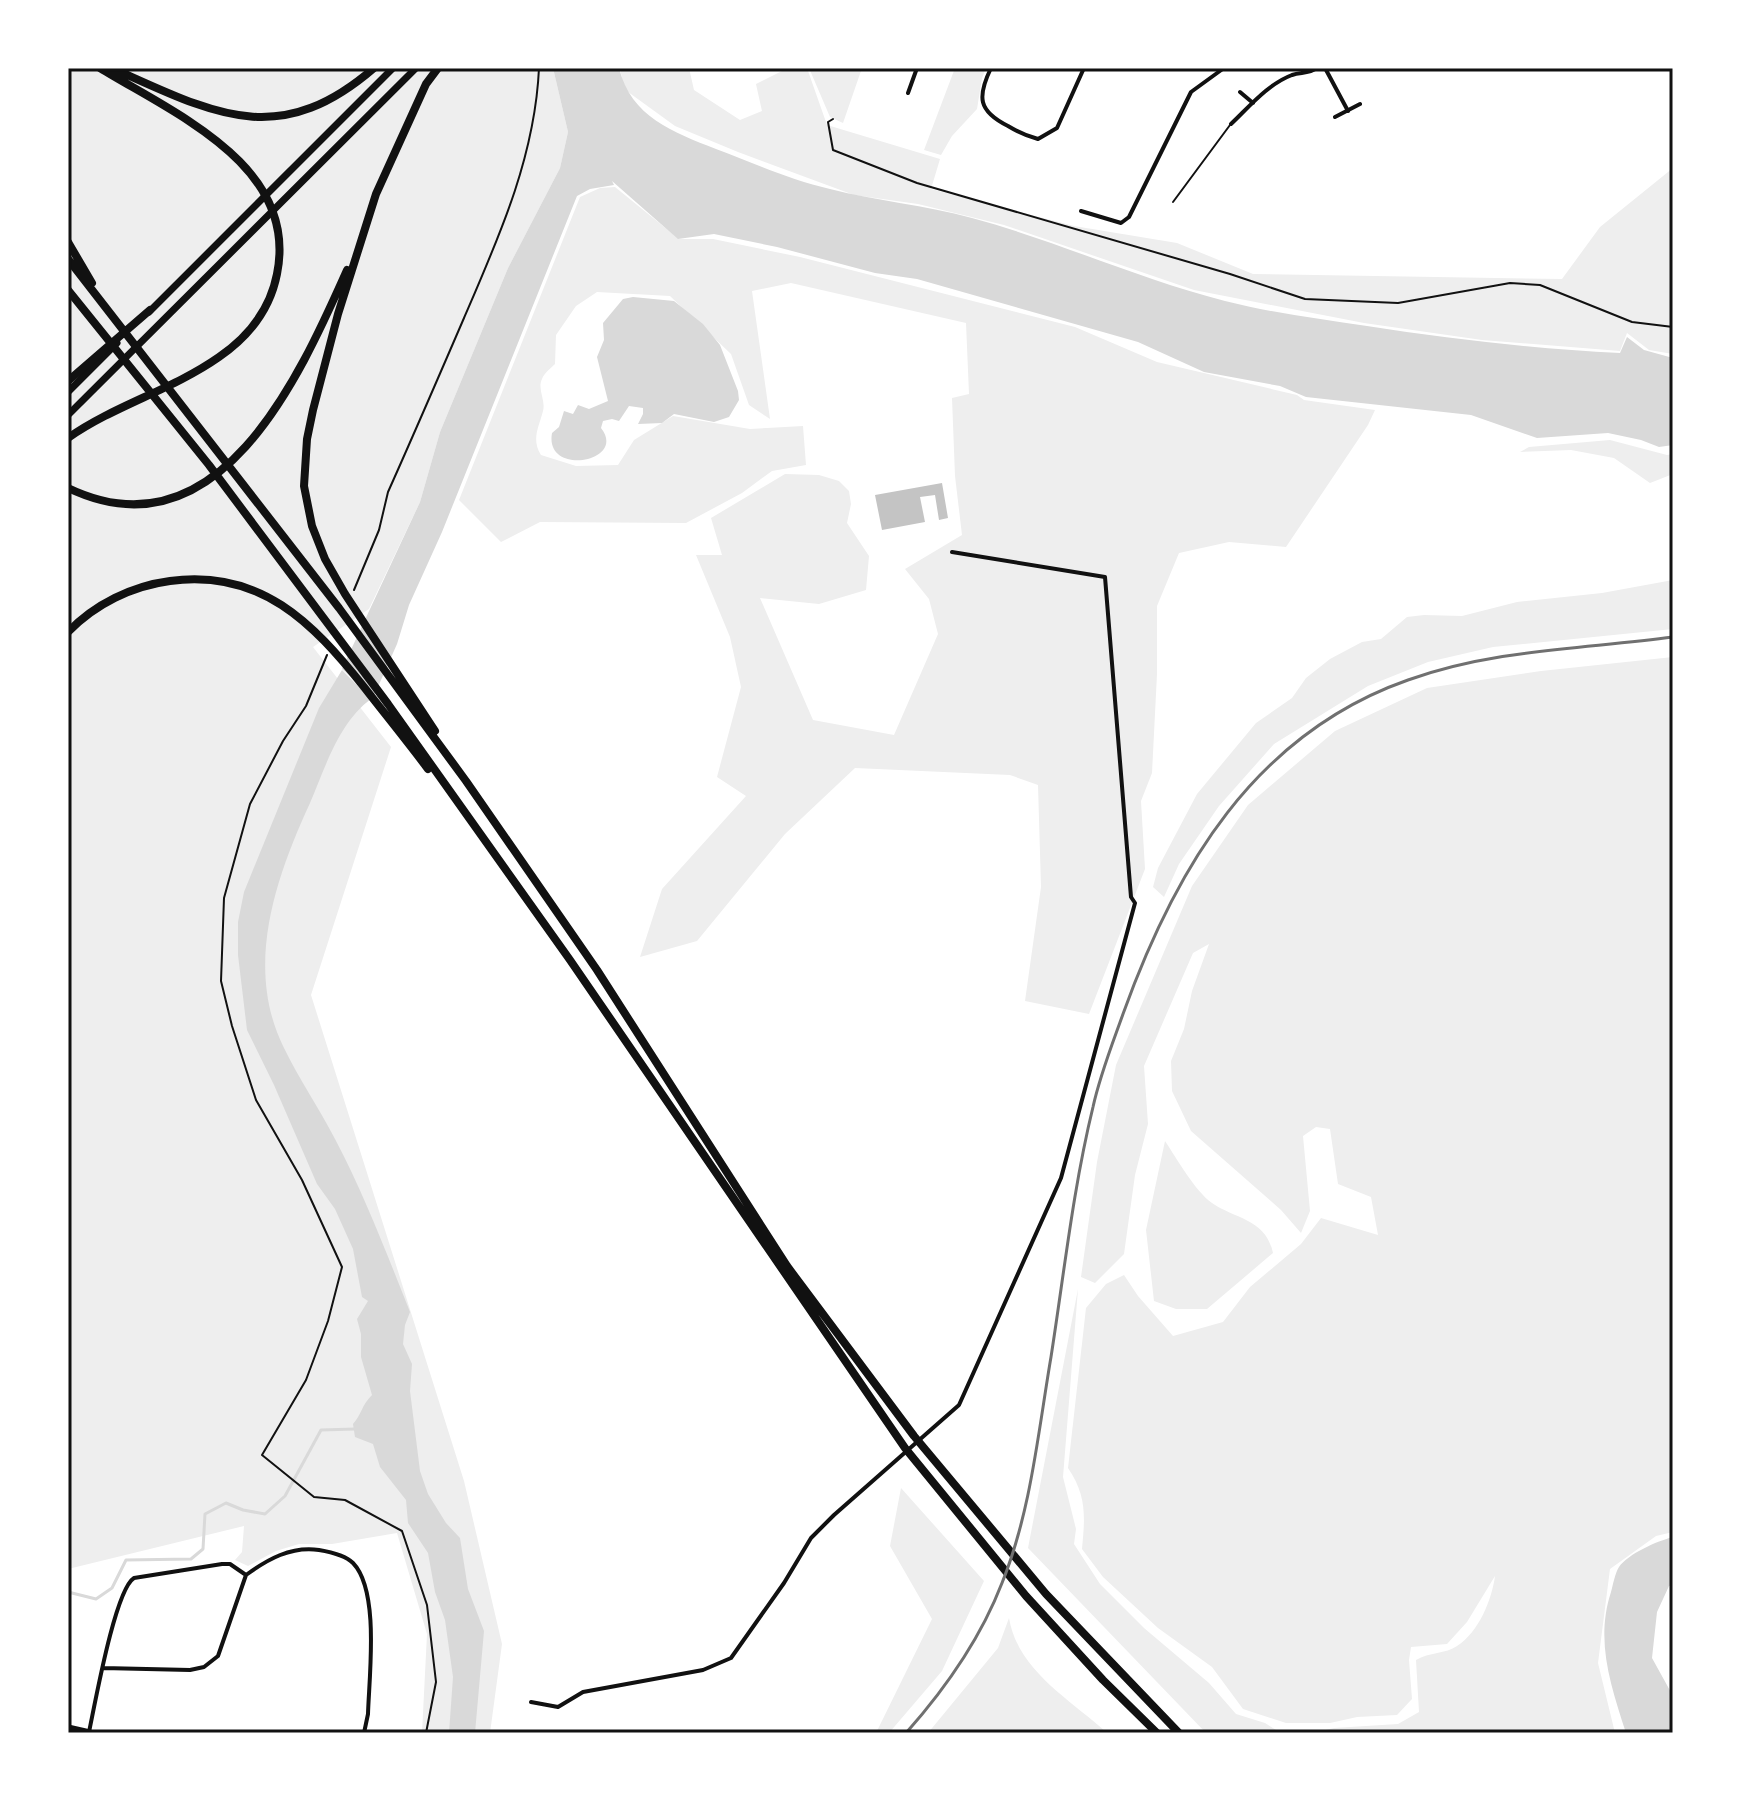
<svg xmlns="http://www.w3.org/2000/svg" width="1741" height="1801" viewBox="0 0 1741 1801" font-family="'Roboto Serif',serif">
<rect width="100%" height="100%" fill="#fff"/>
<!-- green -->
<path fill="#eee" d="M 68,68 L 553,68 L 568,132 L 560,168 L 508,268 L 440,432 L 420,502 L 369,609 L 313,647 L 391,747 L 311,995 L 464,1481 L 502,1644 L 490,1733 L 422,1733 L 427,1634 L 397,1533 L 332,1544 L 299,1544 L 276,1551 L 248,1566 L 235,1560 L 242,1552 L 244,1526 L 68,1569 Z
M 620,68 L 689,68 L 694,90 L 740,120 L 762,111 L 756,84 L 788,68 L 807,68 L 827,125 L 940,159 L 931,189 L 1074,226 L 1177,243 L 1253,274 L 1562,279 L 1600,227 L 1673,168 L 1673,354 L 1649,350 L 1627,333 L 1620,351 L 1482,340 L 1364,323 L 1194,290 L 1004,225 L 918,204 L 854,195 L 738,152 L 675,126 L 624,89 Z
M 809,68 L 862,68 L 843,123 L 830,117 Z
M 955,68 L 986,68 L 982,78 L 977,109 L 952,136 L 941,155 L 924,150 Z
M 615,187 L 679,239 L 713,239 L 800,257 L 1075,327 L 1157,362 L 1297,395 L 1304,400 L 1375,410 L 1368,425 L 1286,547 L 1229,542 L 1179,553 L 1157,606 L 1157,674 L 1152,773 L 1141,801 L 1145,869 L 1089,1014 L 1025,1001 L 1041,887 L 1038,785 L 1010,775 L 855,768 L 785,834 L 697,941 L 640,957 L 662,889 L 746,796 L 717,777 L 741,687 L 730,637 L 696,555 L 722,555 L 711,518 L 785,474 L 819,475 L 839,481 L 849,491 L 851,504 L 847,523 L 869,556 L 866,590 L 819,604 L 760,598 L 813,720 L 894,735 L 938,634 L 929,599 L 905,569 L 962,535 L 955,476 L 952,398 L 969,394 L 966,323 L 791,283 L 752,291 L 770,419 L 749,405 L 731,354 L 670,296 L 597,292 L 576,306 L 556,335 L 555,364 C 551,368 544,373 542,379 C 537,389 546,400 543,411 C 539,427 531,439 541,455 L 576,466 L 618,465 L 634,440 L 673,416 L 750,429 L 803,426 L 806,465 L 772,471 L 742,493 L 686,523 L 540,522 L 501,542 L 459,500 L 580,197 L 600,188 Z
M 1610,440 L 1667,455 L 1673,454 L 1673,474 L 1650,483 L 1614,458 L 1571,450 L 1520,452 L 1529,447 Z
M 1673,580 L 1673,629 L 1493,647 L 1428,662 L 1368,686 L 1274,744 L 1219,806 L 1179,864 L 1164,897 L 1153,887 L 1158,868 L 1197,794 L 1256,723 L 1292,698 L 1306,678 L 1330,659 L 1362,642 L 1381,639 L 1407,617 L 1424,615 L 1462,616 L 1517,602 L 1602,593 Z
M 1673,657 L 1673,1532 L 1656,1536 L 1610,1569 L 1598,1663 L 1615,1733 L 1313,1733 L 1334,1728 L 1398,1724 L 1419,1712 L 1416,1660 C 1429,1652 1446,1654 1457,1646 C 1479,1632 1492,1599 1495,1576 L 1467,1622 L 1447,1644 L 1411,1647 L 1409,1660 L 1412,1699 L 1397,1715 L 1357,1717 L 1330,1723 L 1286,1723 L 1243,1709 L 1212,1667 L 1158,1628 L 1103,1577 L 1082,1549 C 1085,1517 1087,1496 1068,1468 L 1086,1308 L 1106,1284 L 1124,1275 L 1138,1296 L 1173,1336 L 1223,1322 L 1250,1287 L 1301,1244 L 1321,1218 L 1378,1235 L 1371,1197 L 1338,1184 L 1330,1129 L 1316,1127 L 1303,1136 L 1310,1211 L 1301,1233 L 1281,1210 L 1191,1131 L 1172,1091 L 1171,1061 L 1184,1029 L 1192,991 L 1209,944 L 1193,953 L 1144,1066 L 1148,1124 L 1135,1175 L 1124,1254 L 1095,1283 L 1081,1277 L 1097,1162 L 1116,1065 L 1192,886 L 1248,805 L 1335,731 L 1427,688 L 1541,671 Z
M 1165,1141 C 1177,1159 1195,1191 1212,1203 C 1235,1219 1266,1219 1273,1253 L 1207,1309 L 1176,1309 L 1154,1301 L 1146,1230 Z
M 1078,1289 L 1063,1477 L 1076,1529 L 1074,1544 L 1100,1584 L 1144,1628 L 1209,1683 L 1236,1714 L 1265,1723 L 1281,1733 L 1206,1733 L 1028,1548 Z
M 901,1488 L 984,1581 L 942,1671 L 889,1733 L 876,1733 L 932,1619 L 890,1546 Z
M 1009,1618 C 1018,1671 1070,1699 1107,1733 L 928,1733 L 998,1648 Z"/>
<!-- water -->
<path fill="#d9d9d9" d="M 553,68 L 619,68 C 631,117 673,132 716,149 C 753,163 790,180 830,189 C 877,201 925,205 972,218 C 1057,241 1139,279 1225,301 C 1272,313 1320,319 1367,326 C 1451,339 1535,349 1620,353 L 1627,337 L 1644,350 L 1673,358 L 1673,445 L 1659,447 L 1641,440 L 1608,433 L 1537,438 L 1471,415 L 1306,397 L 1280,386 L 1204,372 L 1138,342 L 917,279 L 875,273 L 777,247 L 714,234 L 678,239 L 612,181 L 614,185 L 590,189 L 577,196 L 442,532 L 409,605 L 397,644 L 373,698 L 342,669 L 420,502 L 440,432 L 508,268 L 560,168 L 568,132 Z
M 633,297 L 674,301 L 703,324 L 720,345 L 738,391 L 739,400 L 729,417 L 714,422 L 674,414 L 662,423 L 638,424 L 643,414 L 643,408 L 629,406 L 619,421 L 612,419 L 603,421 L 601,428 C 628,462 544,477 552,433 L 559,427 L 564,411 L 573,414 L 578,405 L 589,409 L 608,401 L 597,357 L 604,340 L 603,323 L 623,299 Z
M 342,670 L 371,699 C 339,722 325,768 310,803 C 275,879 244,968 284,1048 C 299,1079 319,1108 335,1139 C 364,1194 387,1254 410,1312 L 405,1325 L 403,1344 L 412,1364 L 410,1391 L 420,1471 L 428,1494 L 446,1523 L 460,1538 L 468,1589 L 484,1631 L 475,1733 L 449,1733 L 453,1677 L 445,1620 L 435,1592 L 428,1553 L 408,1523 L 406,1500 L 380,1467 L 373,1444 L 355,1437 L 353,1424 C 362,1414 361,1406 372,1395 L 361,1357 L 361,1334 L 357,1319 L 368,1301 L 362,1297 L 353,1249 L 335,1209 L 317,1184 L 274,1085 L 247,1030 L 238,955 L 238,922 L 244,892 L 319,708 Z
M 1673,1537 L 1673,1585 L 1669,1586 L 1657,1612 L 1652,1658 L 1673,1696 L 1673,1733 L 1626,1733 C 1611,1686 1595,1641 1611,1592 C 1613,1585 1615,1573 1619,1567 C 1628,1554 1657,1541 1673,1537 Z"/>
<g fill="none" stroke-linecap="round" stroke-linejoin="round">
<!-- stream -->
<path stroke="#d9d9d9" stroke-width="3" d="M 68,1592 L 96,1599 L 112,1588 L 126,1560 L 191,1559 L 203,1549 L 205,1514 L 226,1503 L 243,1510 L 265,1514 L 285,1496 L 321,1430 L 355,1429"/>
</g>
<!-- building -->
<path fill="#c4c4c4" d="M 942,483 L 948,518 L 939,520 L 935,495 L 920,497 L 925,522 L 882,530 L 875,495 Z"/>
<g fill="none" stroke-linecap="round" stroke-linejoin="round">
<!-- path -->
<path stroke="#111" stroke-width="2" d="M 833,119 L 828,122 L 833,150 L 917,183 L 1230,274 L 1305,299 L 1398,303 L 1510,283 L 1540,285 L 1632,322 L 1673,327
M 354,590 L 379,530 L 388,492 C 414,434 439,376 464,318 C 499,237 535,157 539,68
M 327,655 L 306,706 L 283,741 L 250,804 L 224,898 L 221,981 L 232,1026 L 256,1100 L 302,1180 L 342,1267 L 328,1321 L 306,1380 L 262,1455 L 314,1497 L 345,1500 L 402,1531 L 427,1605 L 436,1682 L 426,1733"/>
<!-- service -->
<path stroke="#111" stroke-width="2" d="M 1173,202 L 1230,125"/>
<!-- minor -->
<path stroke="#111" stroke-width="4" d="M 991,68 C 977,97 978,111 1008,126 C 1018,132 1027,136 1038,139 L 1057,128 L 1084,68
M 1325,68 L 1348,111
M 1240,92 L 1253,103
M 908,93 L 917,68
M 1335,117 L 1360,104
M 1231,124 C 1249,107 1268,84 1292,75 C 1301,72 1309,74 1317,68
M 1081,211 L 1121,223 L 1129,217 L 1191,92 L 1224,68
M 103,1668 L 190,1670 L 204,1667 L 218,1656 L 246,1575
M 531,1702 L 558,1707 L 583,1692 L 703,1670 L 731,1658 L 784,1583 L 811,1538 L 834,1515 L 959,1405 L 1061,1178 L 1135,903 L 1131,897 L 1105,577 L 952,552
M 89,1732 C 95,1704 115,1590 134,1578 L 222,1564 L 230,1564 L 246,1575 C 268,1559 291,1546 319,1550 C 331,1552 345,1555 353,1563 C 380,1591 369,1677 368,1714 L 364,1733"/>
<!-- primary -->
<path stroke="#111" stroke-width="7" d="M 149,312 L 393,68
M 68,392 L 117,343
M 68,415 L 416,68
M 68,1728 L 90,1733"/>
<!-- motorway -->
<path stroke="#111" stroke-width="8" d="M 112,68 C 213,113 278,151 374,68
M 68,242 L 92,283
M 68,259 L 339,608 L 466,781 L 597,970 L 787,1266 L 914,1436 L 1046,1594 L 1179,1733
M 68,290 L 209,465 L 388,704 L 570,960 L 905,1448 L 1026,1596 L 1103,1680 L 1157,1733
M 68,381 L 150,310
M 68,438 C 115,405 172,390 219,357 C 248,337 270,310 277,274 C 299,166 175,114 100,68
M 68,488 C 218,560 299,378 347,270
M 68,632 C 95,604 132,586 170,581 C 261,569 312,622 364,687 C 385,714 407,741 428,769
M 435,731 L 345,594 L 325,559 L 312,526 L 304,486 L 307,439 L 313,410 L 338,314 L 376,194 L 426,84 L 438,68"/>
<!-- rail -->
<path stroke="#707070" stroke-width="3" d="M 906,1733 C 946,1688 980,1640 1002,1583 C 1031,1511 1038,1433 1051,1357 C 1064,1274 1073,1189 1093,1107 C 1100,1075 1112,1045 1123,1014 C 1175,869 1254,734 1408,680 C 1494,649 1584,649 1673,637"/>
</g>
<!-- border -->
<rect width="1741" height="1801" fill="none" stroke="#ffffff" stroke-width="140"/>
<rect x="70" y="70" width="1601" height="1661" fill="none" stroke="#111" stroke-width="3"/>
</svg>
